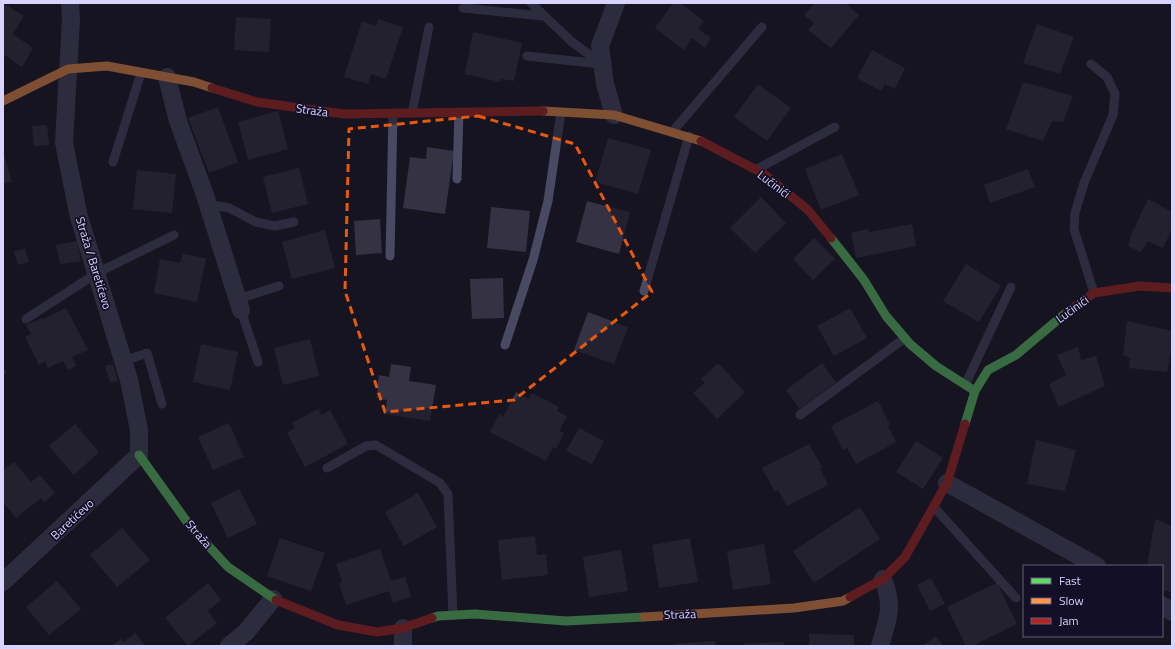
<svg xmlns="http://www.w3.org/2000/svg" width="1175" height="649" viewBox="0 0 1175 649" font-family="'Titillium Web',sans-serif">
<rect width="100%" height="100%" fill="#161421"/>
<!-- building -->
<path fill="#343243" d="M 3,3 L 24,16 L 13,34 L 33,48 L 22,67 L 3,54 Z
M 673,3 L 680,3 L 704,21 L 698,29 L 711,38 L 705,48 L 692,38 L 684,50 L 655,28 Z
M 815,3 L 845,3 L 859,15 L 831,48 L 808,30 L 814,23 L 804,15 Z
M 236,17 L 271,19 L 269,52 L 234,50 Z
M 378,19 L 403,27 L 386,79 L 371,74 L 368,84 L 344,77 L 362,21 L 376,26 Z
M 1037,24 L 1074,37 L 1060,74 L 1023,63 Z
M 473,32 L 522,43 L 514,81 L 501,79 L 500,82 L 465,74 Z
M 872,50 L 905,68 L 895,89 L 885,84 L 881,91 L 857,78 Z
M 1023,82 L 1073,96 L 1063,122 L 1052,121 L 1043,141 L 1006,129 Z
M 758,84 L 791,108 L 767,141 L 734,117 Z
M 218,107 L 238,162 L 209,173 L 188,118 Z
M 278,111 L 288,149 L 248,160 L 238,122 Z
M 47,125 L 49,145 L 34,146 L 32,126 Z
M 608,138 L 651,150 L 638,194 L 595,182 Z
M 427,147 L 454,151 L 445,214 L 403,208 L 410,157 L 426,159 Z
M 3,151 L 12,182 L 3,184 Z
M 842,154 L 859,195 L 821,210 L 805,169 Z
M 299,168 L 308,204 L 272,213 L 263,177 Z
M 1028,169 L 1035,187 L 990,203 L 984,185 Z
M 137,170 L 176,174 L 172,213 L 133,209 Z
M 761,197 L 786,223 L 755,253 L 730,228 Z
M 1148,199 L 1172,212 L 1172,229 L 1163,248 L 1148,241 L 1141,252 L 1128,246 L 1132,233 Z
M 587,201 L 630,212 L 619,254 L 576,242 Z
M 491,207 L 530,211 L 526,252 L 487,248 Z
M 380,219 L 382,253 L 356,255 L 354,221 Z
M 912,224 L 916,246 L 856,258 L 851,233 L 868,229 L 869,232 Z
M 325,230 L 335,268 L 292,279 L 282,242 Z
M 814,238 L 835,259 L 813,280 L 793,259 Z
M 77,241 L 81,261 L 60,264 L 56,245 Z
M 25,249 L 29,262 L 18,265 L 14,251 Z
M 183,254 L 206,258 L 197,302 L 154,293 L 160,259 L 180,263 Z
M 966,264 L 1001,286 L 979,322 L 943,301 Z
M 503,278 L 504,318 L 472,319 L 470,279 Z
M 66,308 L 88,350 L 72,357 L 76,366 L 68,370 L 63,361 L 48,368 L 45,361 L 39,365 L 25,337 L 31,334 L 26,325 L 42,318 L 43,319 Z
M 850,308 L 867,338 L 834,356 L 817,326 Z
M 588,312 L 628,327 L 614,364 L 574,350 Z
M 1127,321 L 1172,331 L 1172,345 L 1167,372 L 1129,368 L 1130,358 L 1123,355 Z
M 310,339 L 319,376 L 283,385 L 274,348 Z
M 201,344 L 238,352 L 230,390 L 193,382 Z
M 1078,347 L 1081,360 L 1096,356 L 1105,386 L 1059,407 L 1049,384 L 1066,375 L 1057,355 Z
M 718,363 L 745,392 L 717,419 L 693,393 L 705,383 L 701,379 Z
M 822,363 L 836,382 L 800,409 L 786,390 Z
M 113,364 L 118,381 L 110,383 L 105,366 Z
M 391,364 L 411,367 L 409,381 L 436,385 L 430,421 L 385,414 L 387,400 L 376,398 L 379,375 L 389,377 Z
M 3,366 L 7,373 L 3,375 Z
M 516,392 L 529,399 L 532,393 L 559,407 L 557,411 L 567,416 L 559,431 L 564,433 L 556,449 L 553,447 L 546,461 L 490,432 L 499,414 L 503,417 Z
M 878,401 L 890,425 L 888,426 L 896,442 L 856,464 L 847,448 L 843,450 L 831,426 Z
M 318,409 L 322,415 L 330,410 L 348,444 L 305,467 L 287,433 L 295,428 L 292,423 Z
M 229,423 L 244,457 L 213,470 L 198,437 Z
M 75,424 L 99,452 L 74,475 L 49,446 Z
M 579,428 L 604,441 L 592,464 L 566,451 Z
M 1036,440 L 1076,450 L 1065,491 L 1027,484 Z
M 916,441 L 943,458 L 923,489 L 896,472 Z
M 809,444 L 822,467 L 820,469 L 828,485 L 787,506 L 778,490 L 775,492 L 762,468 Z
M 14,462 L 31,482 L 40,475 L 55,493 L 44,502 L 41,498 L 16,518 L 3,502 L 3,470 Z
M 239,489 L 257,524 L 228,538 L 211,503 Z
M 418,493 L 437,527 L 404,546 L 385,512 Z
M 860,507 L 880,539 L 814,583 L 793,551 Z
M 1155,519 L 1172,526 L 1172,592 L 1162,590 L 1162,566 L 1147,566 Z
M 122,528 L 150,560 L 117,587 L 90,555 Z
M 535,536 L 537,555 L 546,554 L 548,575 L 502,580 L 498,540 Z
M 280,538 L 325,553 L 311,591 L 267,576 Z
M 690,538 L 698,582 L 659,588 L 652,545 Z
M 764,544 L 771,584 L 733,590 L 727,551 Z
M 380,549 L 391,581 L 405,577 L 411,597 L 393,603 L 389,591 L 346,605 L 339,583 L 342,582 L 336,564 Z
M 621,550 L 628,591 L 589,597 L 583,557 Z
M 931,578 L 945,604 L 930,611 L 917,585 Z
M 57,581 L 81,609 L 49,635 L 26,607 Z
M 208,583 L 221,600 L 208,611 L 217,623 L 188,646 L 165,618 Z
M 997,583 L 1017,624 L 972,646 L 966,646 L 947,607 Z
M 135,633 L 145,646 L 112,646 L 121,639 L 123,642 Z
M 809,634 L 854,635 L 854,646 L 809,646 Z
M 936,636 L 943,646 L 922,646 Z
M 715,641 L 716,646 L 674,646 L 674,644 Z
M 784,642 L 784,646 L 744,646 L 744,644 Z"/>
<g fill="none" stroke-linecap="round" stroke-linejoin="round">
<!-- lane -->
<path stroke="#4a4962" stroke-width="9" d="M 531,3 L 572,42 L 601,63
M 463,8 L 543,16
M 527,56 L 601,64
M 1091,64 L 1107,77 L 1115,94 L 1113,115 L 1084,183 L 1075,213 L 1074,229 L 1094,293
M 412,113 L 429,27
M 673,131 L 762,27
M 113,162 L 141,73
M 757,169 L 835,127
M 457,179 L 459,112
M 208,204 L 229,208 L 256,222 L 275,226 L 294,222
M 390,256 L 393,113
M 644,291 L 689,136
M 238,299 L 279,286
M 241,310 L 258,362
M 26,319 L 97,273 L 174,235
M 505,345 L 533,260 L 548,201 L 561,112
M 124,361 L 147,353 L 162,404
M 965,385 L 1011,287
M 800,415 L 905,338
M 327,468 L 366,446 L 376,445 L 440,483 L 448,494 L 453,615
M 934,507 L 1016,598"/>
<!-- street -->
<path stroke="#4a4962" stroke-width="18" d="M 167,77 L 178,121 L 205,195 L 241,310
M 614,115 L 605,84 L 600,46 L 616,3
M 947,483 L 1097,566
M 3,582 L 139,455 L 139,430 L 129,380 L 79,217 L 64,143 L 71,19 L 70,3
M 1162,605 L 1172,612
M 229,646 L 246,632 L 273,599
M 403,646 L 403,628
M 880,646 C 888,618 894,607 883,579"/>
<!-- fast -->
<path stroke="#63d668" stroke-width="9" d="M 831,238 L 864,280 L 886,316 L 910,344 L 936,366 L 975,391
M 965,424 L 975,391 L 988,370 L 1016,355 L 1067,312
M 139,455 L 190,526 L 228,567 L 276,600
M 432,618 L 438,616 L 475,614 L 566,621 L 644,617"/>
<!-- slow -->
<path stroke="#ff974d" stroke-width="9" d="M 3,101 L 68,69 L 107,66 L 194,82 L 212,88
M 543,111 L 614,115 L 701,141
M 644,617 L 794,608 L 843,601 L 850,597"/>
<!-- jam -->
<path stroke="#b3261e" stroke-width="9" d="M 212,88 L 257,102 L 344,114 L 543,111
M 701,141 L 764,174 L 808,210 L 831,238
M 1067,312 L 1094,293 L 1140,286 L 1172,288
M 850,597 L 883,579 L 905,557 L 947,483 L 965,424
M 276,600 L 338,625 L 377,632 L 403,628 L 432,618"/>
</g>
<!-- marked area -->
<path d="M0 0H1175V649H0ZM 478,116 L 575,144 L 652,292 L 514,400 L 385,412 L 345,291 L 349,129 Z" fill="#161421" fill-opacity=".55" fill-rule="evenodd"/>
<path fill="none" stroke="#e8590c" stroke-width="3" stroke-dasharray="8 5" stroke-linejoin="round" d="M 478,116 L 575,144 L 652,292 L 514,400 L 385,412 L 345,291 L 349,129 Z"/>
<g text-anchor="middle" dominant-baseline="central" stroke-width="3.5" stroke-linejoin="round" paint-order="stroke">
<!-- street labels -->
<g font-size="12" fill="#d9d4ff" stroke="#130f26">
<text transform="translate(312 110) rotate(8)">Straža</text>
<text transform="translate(774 184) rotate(37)">Lučinići</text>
<text transform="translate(94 263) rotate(73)">Straža / Baretićevo</text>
<text transform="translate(1072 309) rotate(-36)">Lučinići</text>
<text transform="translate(72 519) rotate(-43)">Baretićevo</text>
<text transform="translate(199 534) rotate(49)">Straža</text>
<text transform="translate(680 614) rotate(-2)">Straža</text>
</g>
</g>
<!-- border -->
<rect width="1175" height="649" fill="none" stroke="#d9d4ff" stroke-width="8"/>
<!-- legend -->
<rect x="1023" y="565" width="140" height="72" fill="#130f26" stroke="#625e7d"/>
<rect x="1031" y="578" width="20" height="6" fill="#63d668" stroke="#625e7d"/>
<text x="1059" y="585" font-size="12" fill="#d9d4ff">Fast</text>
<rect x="1031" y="598" width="20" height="6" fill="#ff974d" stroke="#625e7d"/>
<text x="1059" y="605" font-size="12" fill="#d9d4ff">Slow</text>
<rect x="1031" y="618" width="20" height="6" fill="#b3261e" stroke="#625e7d"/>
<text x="1059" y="625" font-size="12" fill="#d9d4ff">Jam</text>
</svg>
